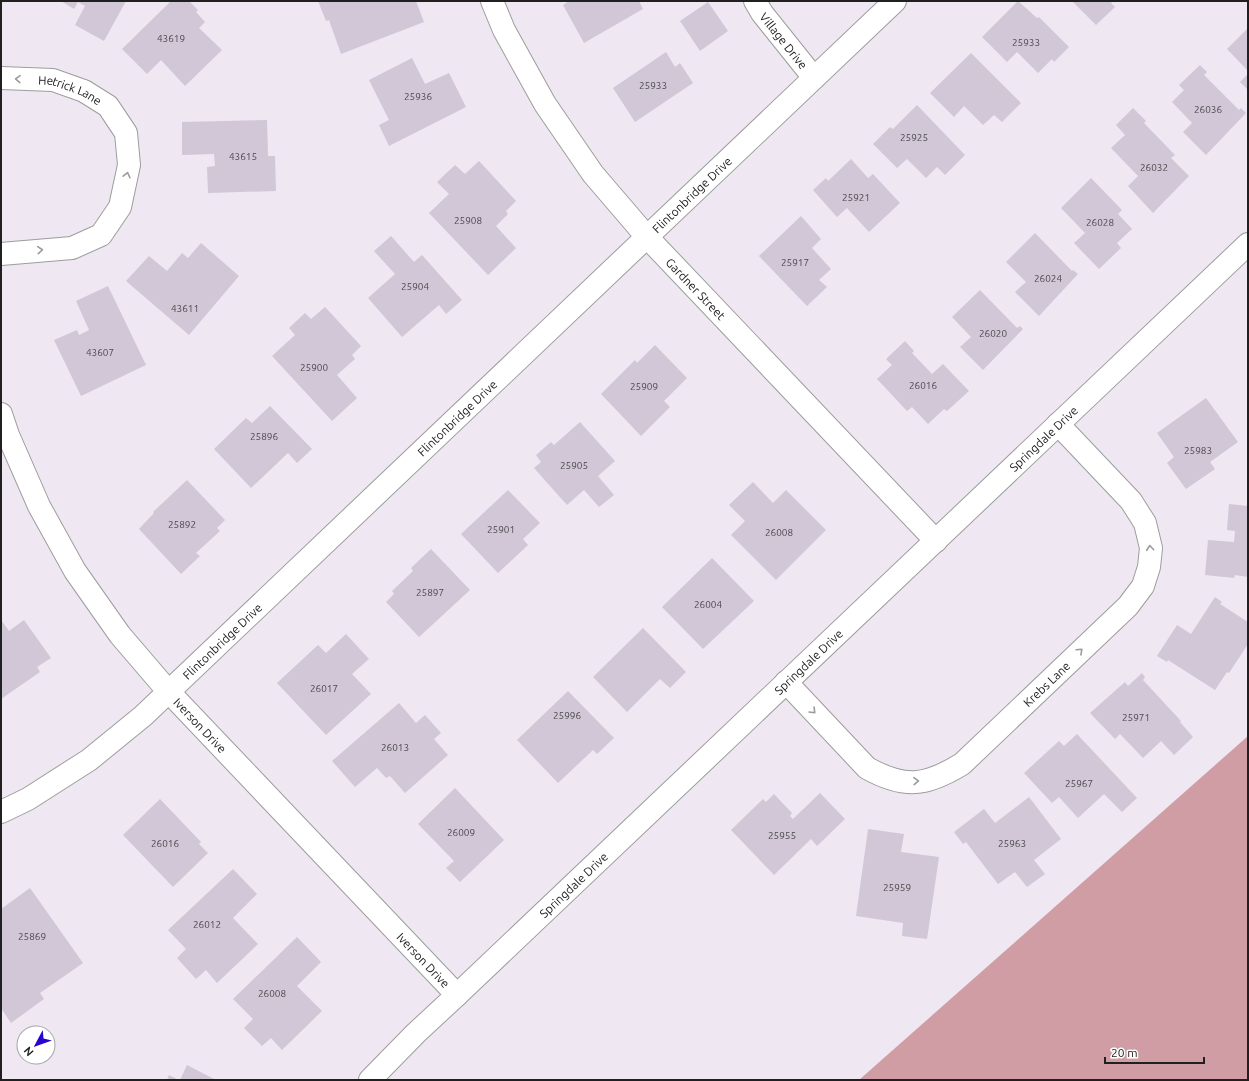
<svg xmlns="http://www.w3.org/2000/svg" width="1249" height="1081" viewBox="0 0 1249 1081" font-family="Ubuntu,sans-serif">
<rect width="100%" height="100%" fill="#efe7f1"/>
<!-- forest -->
<path fill="#cf9da3" d="M 1248,736 L 1248,1080 L 859,1080 Z"/>
<!-- building -->
<path fill="#d1c7d7" d="M 61,1 L 126,1 L 104,41 L 75,25 L 85,6 L 78,2 L 74,9 Z
M 171,1 L 189,1 L 198,10 L 196,12 L 205,22 L 199,28 L 222,50 L 185,86 L 161,60 L 147,74 L 122,49 Z
M 318,1 L 416,1 L 424,22 L 341,54 L 329,20 L 326,21 Z
M 569,1 L 639,1 L 643,9 L 584,43 L 563,5 Z
M 1018,1 L 1037,18 L 1039,17 L 1069,47 L 1054,62 L 1052,59 L 1038,73 L 1017,52 L 1007,62 L 982,37 Z
M 1072,1 L 1113,1 L 1111,3 L 1115,7 L 1096,25 Z
M 708,2 L 728,31 L 700,51 L 680,21 Z
M 1248,28 L 1248,71 L 1227,49 Z
M 666,52 L 675,67 L 680,63 L 693,83 L 635,122 L 613,88 Z
M 971,53 L 1021,103 L 1002,122 L 994,115 L 983,125 L 964,106 L 954,117 L 930,93 Z
M 412,58 L 425,84 L 449,73 L 466,107 L 389,146 L 379,125 L 389,120 L 369,80 Z
M 1200,65 L 1207,72 L 1204,75 L 1239,110 L 1241,108 L 1246,113 L 1206,155 L 1183,132 L 1192,123 L 1172,102 L 1184,90 L 1179,85 Z
M 1248,74 L 1248,90 L 1240,82 Z
M 917,105 L 965,155 L 945,175 L 937,167 L 926,178 L 907,159 L 897,168 L 873,144 L 890,127 L 893,129 Z
M 1133,108 L 1146,121 L 1144,123 L 1175,155 L 1171,158 L 1189,176 L 1153,213 L 1128,186 L 1138,176 L 1111,148 L 1125,135 L 1116,125 Z
M 267,120 L 268,156 L 275,156 L 276,191 L 208,193 L 207,167 L 215,166 L 214,154 L 182,155 L 182,122 Z
M 851,159 L 868,178 L 873,174 L 900,203 L 869,232 L 847,208 L 837,217 L 813,190 L 826,178 L 828,181 Z
M 479,161 L 516,201 L 506,211 L 508,214 L 496,226 L 516,248 L 488,275 L 429,213 L 449,194 L 437,182 L 455,165 L 465,174 Z
M 1091,178 L 1122,210 L 1118,214 L 1132,229 L 1117,243 L 1121,248 L 1099,269 L 1074,243 L 1085,233 L 1061,208 Z
M 801,216 L 821,239 L 812,248 L 831,269 L 819,280 L 827,287 L 807,306 L 759,256 Z
M 1035,233 L 1072,271 L 1073,270 L 1078,274 L 1039,316 L 1015,292 L 1026,282 L 1006,262 Z
M 391,236 L 414,262 L 422,255 L 462,300 L 446,314 L 439,305 L 402,337 L 368,298 L 395,274 L 374,251 Z
M 201,243 L 239,276 L 189,335 L 126,281 L 149,256 L 167,271 L 182,253 L 188,258 Z
M 108,286 L 146,365 L 81,396 L 54,340 L 77,330 L 79,335 L 89,330 L 76,301 Z
M 980,290 L 1017,328 L 1020,326 L 1023,329 L 983,370 L 960,347 L 971,337 L 952,317 Z
M 325,307 L 361,346 L 352,355 L 355,359 L 337,375 L 357,398 L 332,421 L 272,356 L 295,335 L 289,328 L 305,313 L 311,319 Z
M 905,341 L 914,351 L 912,353 L 932,374 L 943,364 L 969,391 L 947,411 L 944,409 L 928,424 L 912,407 L 907,411 L 877,379 L 892,365 L 886,359 Z
M 655,345 L 687,378 L 664,401 L 670,407 L 641,436 L 601,394 L 635,360 L 637,363 Z
M 1206,398 L 1238,442 L 1210,462 L 1215,469 L 1186,489 L 1167,463 L 1174,457 L 1157,433 Z
M 270,406 L 312,449 L 297,463 L 288,453 L 251,488 L 214,449 L 246,418 L 252,423 Z
M 580,422 L 615,461 L 598,476 L 614,495 L 599,507 L 584,490 L 567,505 L 534,468 L 541,462 L 536,455 L 551,442 L 554,445 Z
M 187,480 L 225,520 L 217,528 L 220,531 L 196,553 L 200,556 L 181,574 L 139,529 L 154,513 L 153,512 Z
M 753,482 L 773,503 L 786,490 L 826,530 L 776,580 L 731,535 L 745,521 L 729,505 Z
M 508,490 L 540,523 L 523,539 L 528,545 L 498,573 L 461,534 Z
M 1229,504 L 1248,506 L 1248,577 L 1235,575 L 1234,578 L 1205,575 L 1208,540 L 1234,542 L 1235,531 L 1227,530 Z
M 431,549 L 470,590 L 419,637 L 386,602 L 394,594 L 392,591 L 413,571 L 411,568 Z
M 712,558 L 754,601 L 703,649 L 662,607 Z
M 1215,597 L 1222,602 L 1220,604 L 1248,622 L 1248,644 L 1229,673 L 1227,672 L 1215,690 L 1168,660 L 1167,662 L 1157,656 L 1177,625 L 1191,634 Z
M 1,620 L 9,631 L 24,620 L 51,658 L 37,667 L 40,672 L 1,699 Z
M 643,628 L 686,672 L 670,688 L 660,679 L 627,712 L 593,677 Z
M 346,634 L 369,659 L 352,674 L 371,694 L 326,735 L 277,683 L 318,645 L 326,653 Z
M 1142,673 L 1145,677 L 1143,680 L 1181,721 L 1180,722 L 1193,737 L 1174,755 L 1161,741 L 1143,758 L 1120,734 L 1115,739 L 1090,713 L 1125,682 L 1128,686 Z
M 568,691 L 614,738 L 597,754 L 593,750 L 558,783 L 517,740 Z
M 399,703 L 416,723 L 425,715 L 441,733 L 434,739 L 448,755 L 405,793 L 390,776 L 386,778 L 377,768 L 355,787 L 332,761 Z
M 1077,734 L 1137,798 L 1122,812 L 1104,794 L 1078,818 L 1059,797 L 1052,803 L 1024,773 L 1059,741 L 1064,746 Z
M 455,788 L 504,840 L 460,882 L 446,868 L 454,861 L 418,824 Z
M 820,793 L 845,819 L 817,846 L 811,839 L 774,875 L 731,830 L 763,799 L 766,802 L 774,794 L 792,813 L 790,816 L 793,819 Z
M 1029,797 L 1061,839 L 1034,860 L 1045,874 L 1027,887 L 1015,872 L 998,884 L 966,842 L 963,844 L 954,832 L 984,809 L 995,823 Z
M 160,799 L 201,842 L 199,844 L 208,853 L 173,887 L 123,835 Z
M 868,829 L 904,834 L 901,852 L 939,857 L 927,939 L 902,936 L 903,923 L 856,916 Z
M 233,869 L 257,894 L 233,918 L 258,944 L 217,983 L 206,970 L 196,979 L 177,958 L 186,949 L 168,930 Z
M 30,888 L 83,963 L 40,993 L 44,999 L 11,1023 L 1,1008 L 1,909 Z
M 297,937 L 321,962 L 297,986 L 322,1011 L 282,1050 L 271,1038 L 262,1046 L 244,1028 L 253,1019 L 233,999 Z
M 187,1065 L 216,1080 L 180,1080 Z
M 169,1075 L 179,1080 L 167,1080 Z"/>
<g fill="none" stroke-linecap="round" stroke-linejoin="round">
<defs>
<g id="minor">
<path id="s1" d="M 492,1 L 504,30 L 545,104 L 593,174 L 647,237 L 936,541"/>
<path id="s2" d="M 755,1 L 762,13 L 814,78"/>
<path id="s3" d="M 1,78 L 53,80 L 84,91 L 108,106 L 126,133 L 129,165 L 120,207 L 101,235 L 72,248 L 1,254"/>
<path id="s4" d="M 1,414 L 8,435 L 39,506 L 75,571 L 120,635 L 168,691 L 457,995"/>
<path id="s5" d="M 786,682 L 867,768 C 905,789 926,786 962,764 L 1128,606 L 1143,586 L 1149,567 L 1151,548 L 1145,523 L 1131,501 L 1058,424"/>
<path id="s6" d="M 1,812 L 28,799 L 89,760 L 143,716 L 895,1"/>
<path id="s7" d="M 370,1080 L 416,1033 L 457,995 L 1248,244"/>
</g>
</defs>
<!-- minor casing -->
<use href="#minor" stroke="#9d9d9d" stroke-width="24"/>
<!-- minor -->
<use href="#minor" stroke="#fff" stroke-width="22"/>
</g>
<!-- one-way arrows -->
<defs><path id="oneway-chevron" d="M-2-3.5L2.5 0L-2 3.5" fill="none" stroke-width="1.6" stroke-linecap="round" stroke-linejoin="round"/></defs>
<g stroke="#9b9b9b">
<use href="#oneway-chevron" transform="translate(18 79) rotate(-178)"/>
<use href="#oneway-chevron" transform="translate(127 175) rotate(-77)"/>
<use href="#oneway-chevron" transform="translate(40 250) rotate(-5)"/>
<use href="#oneway-chevron" transform="translate(1150 548) rotate(-95)"/>
<use href="#oneway-chevron" transform="translate(1080 651) rotate(-43)"/>
<use href="#oneway-chevron" transform="translate(813 711) rotate(46)"/>
<use href="#oneway-chevron" transform="translate(916 781) rotate(-2)"/>
</g>
<g text-anchor="middle" dominant-baseline="central" stroke-width="3" stroke-linejoin="round" paint-order="stroke">
<!-- number labels -->
<g font-size="10" fill="#4c4a4e">
<text x="171" y="38">43619</text>
<text x="1026" y="42">25933</text>
<text x="653" y="85">25933</text>
<text x="418" y="96">25936</text>
<text x="1208" y="109">26036</text>
<text x="914" y="137">25925</text>
<text x="243" y="156">43615</text>
<text x="1154" y="167">26032</text>
<text x="856" y="197">25921</text>
<text x="468" y="220">25908</text>
<text x="1100" y="222">26028</text>
<text x="795" y="262">25917</text>
<text x="1048" y="278">26024</text>
<text x="415" y="286">25904</text>
<text x="185" y="308">43611</text>
<text x="993" y="333">26020</text>
<text x="100" y="352">43607</text>
<text x="314" y="367">25900</text>
<text x="923" y="385">26016</text>
<text x="644" y="386">25909</text>
<text x="264" y="436">25896</text>
<text x="1198" y="450">25983</text>
<text x="574" y="465">25905</text>
<text x="182" y="524">25892</text>
<text x="501" y="529">25901</text>
<text x="779" y="532">26008</text>
<text x="430" y="592">25897</text>
<text x="708" y="604">26004</text>
<text x="324" y="688">26017</text>
<text x="567" y="715">25996</text>
<text x="1136" y="717">25971</text>
<text x="395" y="747">26013</text>
<text x="1079" y="783">25967</text>
<text x="461" y="832">26009</text>
<text x="782" y="835">25955</text>
<text x="165" y="843">26016</text>
<text x="1012" y="843">25963</text>
<text x="897" y="887">25959</text>
<text x="207" y="924">26012</text>
<text x="32" y="936">25869</text>
<text x="272" y="993">26008</text>
</g>
<!-- street labels -->
<g font-size="12" fill="#202020" stroke="#fff">
<text stroke="none"><textPath href="#s2" startOffset="49">Village Drive</textPath></text>
<text stroke="none"><textPath href="#s3" startOffset="71">Hetrick Lane</textPath></text>
<text stroke="none"><textPath href="#s6" startOffset="929">Flintonbridge Drive</textPath></text>
<text stroke="none"><textPath href="#s1" startOffset="355">Gardner Street</textPath></text>
<text stroke="none"><textPath href="#s6" startOffset="605">Flintonbridge Drive</textPath></text>
<text stroke="none"><textPath href="#s7" startOffset="930">Springdale Drive</textPath></text>
<text stroke="none"><textPath href="#s6" startOffset="281">Flintonbridge Drive</textPath></text>
<text stroke="none"><textPath href="#s7" startOffset="606">Springdale Drive</textPath></text>
<text stroke="none"><textPath href="#s5" startOffset="336">Krebs Lane</textPath></text>
<text stroke="none"><textPath href="#s4" startOffset="373">Iverson Drive</textPath></text>
<text stroke="none"><textPath href="#s7" startOffset="282">Springdale Drive</textPath></text>
<text stroke="none"><textPath href="#s4" startOffset="697">Iverson Drive</textPath></text>
</g>
</g>
<!-- border -->
<rect width="1249" height="1081" fill="none" stroke="#202020" stroke-width="4"/>
<!-- north arrow -->
<g transform="translate(36 1045) rotate(229)"><circle r="19" fill="#ffffff" stroke="#a6a6a6"/>
<path d="M0-3L7 15L0 10L-7 15Z" fill="#2804cd"/>
<text y="-6" font-size="11" font-weight="bold" text-anchor="middle" fill="#202020">N</text>
</g>
<!-- scale -->
<path d="M1105 1057v6h99v-6" fill="none" stroke="#202020" stroke-width="2"/>
<text x="1111" y="1057" font-size="12" fill="#202020" stroke="#ffffff" stroke-width="3" paint-order="stroke">20 m</text>
</svg>
